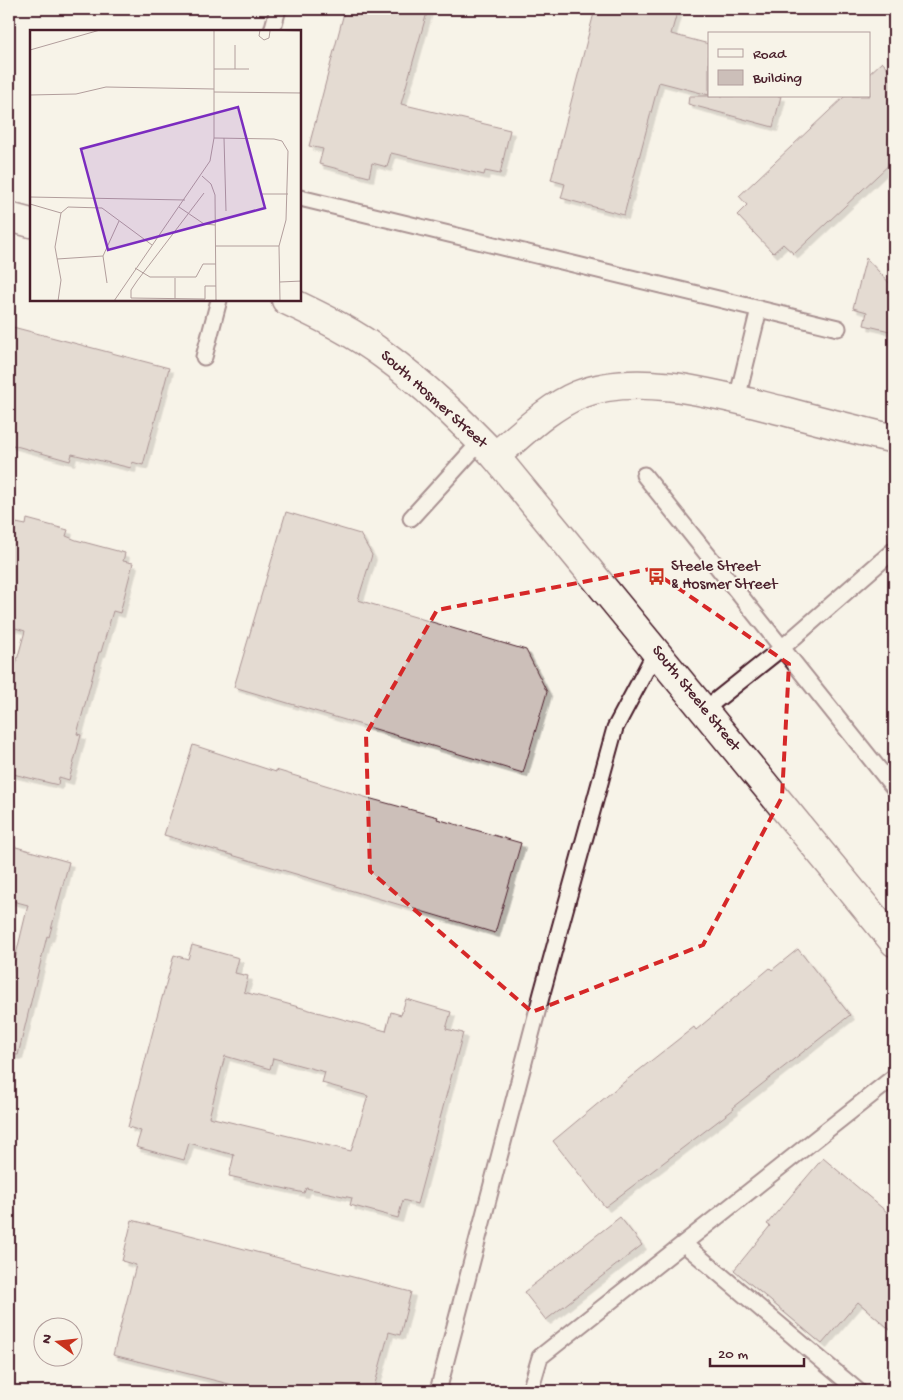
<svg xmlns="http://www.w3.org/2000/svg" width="903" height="1400" viewBox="0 0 903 1400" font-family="'Gochi Hand',sans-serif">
<defs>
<filter id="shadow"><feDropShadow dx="4.5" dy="4.5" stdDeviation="0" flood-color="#0004"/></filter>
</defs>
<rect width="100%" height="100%" fill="#f7f3e8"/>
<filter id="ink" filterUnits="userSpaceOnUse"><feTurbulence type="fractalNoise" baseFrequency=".02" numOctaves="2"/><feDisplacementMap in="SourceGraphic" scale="10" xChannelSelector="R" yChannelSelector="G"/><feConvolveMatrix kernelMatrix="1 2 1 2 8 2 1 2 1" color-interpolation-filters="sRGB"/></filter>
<g filter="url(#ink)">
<!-- building -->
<path fill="#ccbfb9" stroke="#4a1f2b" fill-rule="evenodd" filter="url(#shadow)" d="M 345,9 L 428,9 L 401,104 L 510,130 L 500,174 L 485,171 L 484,175 L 391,153 L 387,167 L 372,163 L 369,177 L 319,164 L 323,149 L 309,146 Z
M 595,9 L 678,9 L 671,34 L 709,44 L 709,95 L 659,82 L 624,215 L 561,198 L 565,184 L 551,180 Z
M 882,62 L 894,75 L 894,160 L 794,254 L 783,244 L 773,253 L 737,215 L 747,205 L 739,196 L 845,96 L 869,96 L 869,74 Z
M 689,96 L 781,96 L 773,127 L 688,104 Z
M 866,258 L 894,288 L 894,332 L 864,325 L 867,312 L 853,308 Z
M 9,326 L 169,368 L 143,465 L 132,462 L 131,468 L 72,454 L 70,461 L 9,444 Z
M 286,512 L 360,534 L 372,555 L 358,600 L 526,650 L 547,692 L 523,773 L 234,687 Z
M 27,519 L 68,530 L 66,536 L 76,540 L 125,553 L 123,561 L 133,563 L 120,613 L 113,611 L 101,652 L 99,652 L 77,734 L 81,735 L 69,780 L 59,777 L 58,785 L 9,773 L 9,689 L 25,631 L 9,626 L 9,528 L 15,529 L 16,523 L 26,525 Z
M 193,745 L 276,772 L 276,770 L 368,798 L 438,817 L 437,819 L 521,843 L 495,933 L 164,835 Z
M 9,845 L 69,862 L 49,937 L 47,936 L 18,1055 L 9,1054 L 9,984 L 28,905 L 9,900 Z
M 192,945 L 239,958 L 235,973 L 248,976 L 244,992 L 386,1031 L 391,1012 L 401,1015 L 406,999 L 451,1012 L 446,1029 L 463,1033 L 417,1204 L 403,1200 L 398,1218 L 350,1205 L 352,1198 L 306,1188 L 304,1193 L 229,1176 L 234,1155 L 189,1143 L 184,1160 L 136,1147 L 141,1131 L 128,1127 L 155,1023 L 174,955 L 188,959 ZM 225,1056 L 270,1069 L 273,1058 L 325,1072 L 322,1083 L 368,1096 L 351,1151 L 209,1117 Z
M 798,949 L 850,1015 L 733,1107 L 734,1109 L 709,1128 L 605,1207 L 553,1141 L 619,1086 L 694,1027 L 696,1030 L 770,968 L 772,970 Z
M 823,1158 L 894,1218 L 894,1333 L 858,1302 L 822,1344 L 734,1270 L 770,1226 L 767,1224 Z
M 620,1217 L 642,1245 L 546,1320 L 524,1292 Z
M 132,1220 L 411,1292 L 400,1335 L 389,1332 L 373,1391 L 257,1391 L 113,1355 L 136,1265 L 122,1261 Z"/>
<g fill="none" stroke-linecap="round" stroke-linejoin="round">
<defs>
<path id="service" d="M 272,31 L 278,9
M 300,198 L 838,328
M 204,357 L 219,300
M 737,399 L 759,309
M 644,475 L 894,788
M 411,518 L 481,441
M 704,710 L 783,647 L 894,550
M 684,1244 L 858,1391
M 438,1391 L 542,993 L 615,728 L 656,651
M 530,1391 L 540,1357 L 894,1077"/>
<path id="minor" d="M 495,456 C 521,435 547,408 578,395 C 639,370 722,396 784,411 C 820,421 857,430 894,439"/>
<path id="secondary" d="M 9,217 L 31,223
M 286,300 C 320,316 355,333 385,356 C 425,385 460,420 495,456 L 894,942"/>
</defs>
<!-- service casing -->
<use href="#service" stroke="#4a1f2b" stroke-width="19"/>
<!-- minor casing -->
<use href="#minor" stroke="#4a1f2b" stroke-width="31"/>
<!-- secondary casing -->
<use href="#secondary" stroke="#4a1f2b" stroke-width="31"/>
<!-- service -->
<use href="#service" stroke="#f7f3e8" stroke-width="15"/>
<!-- minor -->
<use href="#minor" stroke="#f7f3e8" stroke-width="28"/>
<!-- secondary -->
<use href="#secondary" stroke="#f7f3e8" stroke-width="28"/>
</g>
</g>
<!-- marked area -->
<path d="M0 0H903V1400H0ZM 650,569 L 789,664 L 782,797 L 703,945 L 532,1012 L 370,871 L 366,734 L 437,610 Z" fill="#f7f3e8" fill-opacity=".55" fill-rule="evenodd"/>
<path fill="none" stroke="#d62828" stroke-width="4" stroke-dasharray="10 6" stroke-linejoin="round" d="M 650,569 L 789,664 L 782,797 L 703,945 L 532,1012 L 370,871 L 366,734 L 437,610 Z"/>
<!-- icons -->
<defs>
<symbol id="bus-bare" viewBox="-9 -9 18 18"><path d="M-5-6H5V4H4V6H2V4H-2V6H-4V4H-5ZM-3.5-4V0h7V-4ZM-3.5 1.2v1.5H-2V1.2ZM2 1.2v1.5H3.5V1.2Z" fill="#c8321e" stroke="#f7f3e8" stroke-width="2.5" paint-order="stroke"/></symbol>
</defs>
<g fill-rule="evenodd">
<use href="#bus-bare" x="644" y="564" width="25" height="25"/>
</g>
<g text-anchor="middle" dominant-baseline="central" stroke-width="4" stroke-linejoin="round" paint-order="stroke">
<!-- street labels -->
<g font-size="16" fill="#4a1f2b" stroke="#f7f3e8">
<text transform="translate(433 400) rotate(42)">South Hosmer Street</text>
<text transform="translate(695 699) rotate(51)">South Steele Street</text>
</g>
<!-- poi labels -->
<g font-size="16" fill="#4a1f2b" stroke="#f7f3e8" text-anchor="start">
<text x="671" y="567">Steele Street<tspan x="671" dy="18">&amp; Hosmer Street</tspan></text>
</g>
</g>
<!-- overview -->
<g transform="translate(30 30)">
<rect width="271" height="271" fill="#f7f3e8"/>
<path fill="none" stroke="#b29e9c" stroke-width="1" d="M 230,0 L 229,6 L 234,10 L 239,8 L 240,1M 232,0 L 272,1M 205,15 L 205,39M 0,20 L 70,0M 184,39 L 219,39M 184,62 L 272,63M 0,65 L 46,64 L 76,57 L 184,59M 184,108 L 244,109 L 252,111 L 258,121 L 256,190 L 249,216 L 250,271M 194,108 L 196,181M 172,146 L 181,154 L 185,165 L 186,271M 174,163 L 107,251 L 101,260 L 101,268 L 175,269 L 175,256 L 186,256M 232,164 L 258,164M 0,167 L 155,170M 0,174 L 31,183 L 25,217 L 31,250 L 28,271M 149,177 L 174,194 L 185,195M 31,183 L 38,177 L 72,178 L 122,215M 186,216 L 249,216M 73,226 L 89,191M 27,229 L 73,226 L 77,253M 105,238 L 120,247 L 166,247 L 173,234 L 186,234M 145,248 L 145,269M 250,252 L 272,251M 84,271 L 180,131 L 184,108 L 184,0"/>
<path fill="#7b2cbf" fill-opacity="0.15" stroke="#7b2cbf" stroke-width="2.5" d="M 208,77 L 235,178 L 78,220 L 51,119 Z"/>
<rect width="271" height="271" fill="none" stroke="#4a1f2b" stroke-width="2.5"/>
</g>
<!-- margin -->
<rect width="903" height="1400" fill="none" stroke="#f7f3e8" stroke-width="30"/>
<rect x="15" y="15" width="873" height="1370" fill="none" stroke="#4a1f2b" stroke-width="2" filter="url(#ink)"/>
<!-- legend -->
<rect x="708" y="32" width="162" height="65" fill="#f7f3e8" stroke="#b29e9c"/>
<rect x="718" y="49" width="25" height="8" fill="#f7f3e8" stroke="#b29e9c"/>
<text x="753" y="58" font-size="15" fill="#4a1f2b">Road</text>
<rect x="718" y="70" width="25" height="15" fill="#ccbfb9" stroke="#b29e9c"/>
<text x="753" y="82" font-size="15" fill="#4a1f2b">Building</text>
<!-- north arrow -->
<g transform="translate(58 1342) rotate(285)"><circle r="24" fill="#f7f3e8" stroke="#b29e9c"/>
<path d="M0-4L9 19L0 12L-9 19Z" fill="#c8321e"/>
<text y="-8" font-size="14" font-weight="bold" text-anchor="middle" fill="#4a1f2b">N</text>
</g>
<!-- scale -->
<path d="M710 1358v8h94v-8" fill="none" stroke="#4a1f2b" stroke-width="2.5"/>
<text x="718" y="1358" font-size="15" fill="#4a1f2b" stroke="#f7f3e8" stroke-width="4" paint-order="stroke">20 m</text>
</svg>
